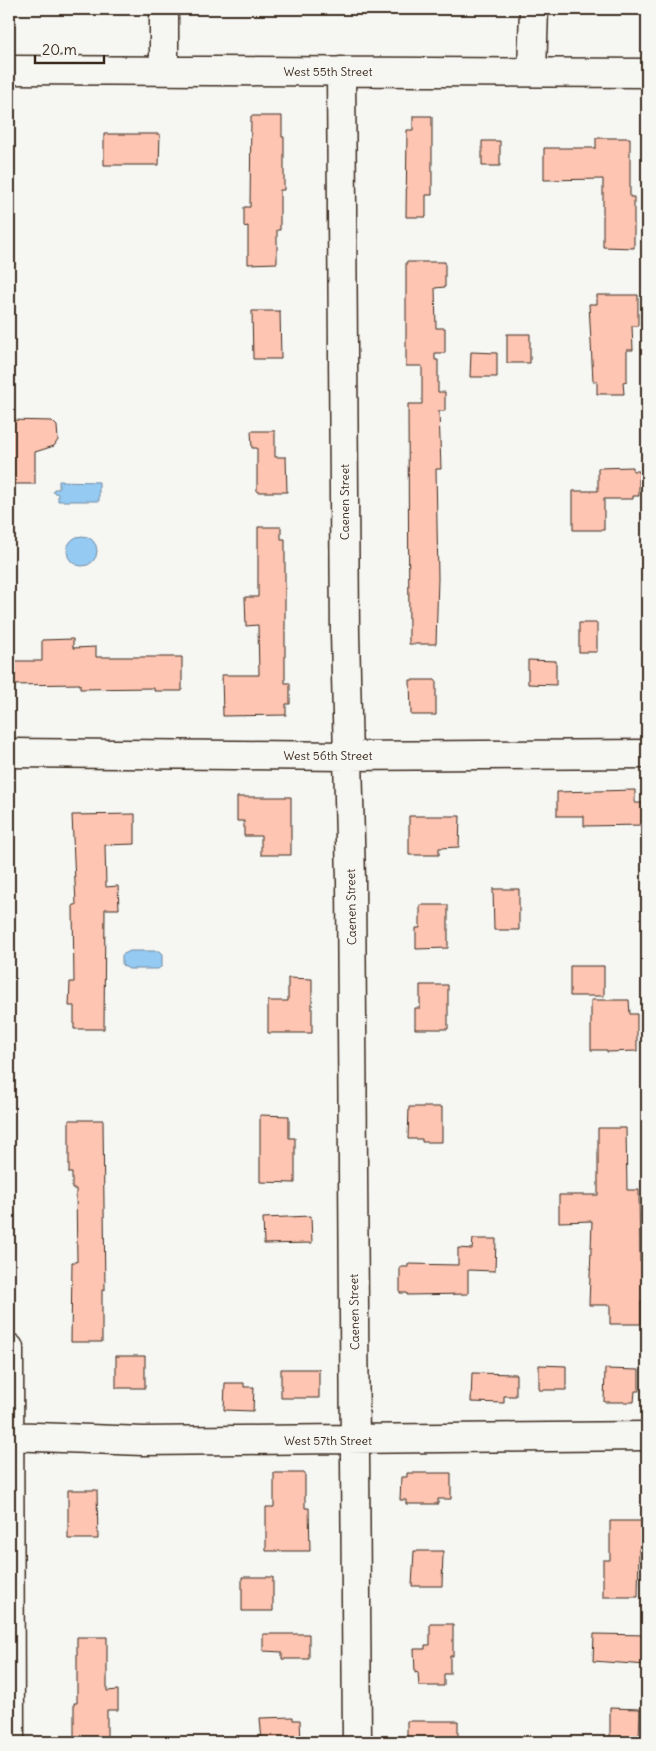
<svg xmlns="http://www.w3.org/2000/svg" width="656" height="1751" viewBox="0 0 656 1751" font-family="Delius,sans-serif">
<rect width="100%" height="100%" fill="#f6f6f2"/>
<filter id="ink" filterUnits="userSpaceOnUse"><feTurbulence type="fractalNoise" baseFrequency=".02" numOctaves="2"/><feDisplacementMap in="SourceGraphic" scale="10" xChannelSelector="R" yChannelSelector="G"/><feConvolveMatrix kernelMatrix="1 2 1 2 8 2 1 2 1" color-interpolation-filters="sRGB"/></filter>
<g filter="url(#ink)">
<!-- water -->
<path fill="#95caf3" stroke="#718a9e" d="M 59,481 L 99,482 L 99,501 L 58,501 L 58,494 L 53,492 L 54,489 L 59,489 Z
M67 551a15 15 0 1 1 30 0a15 15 0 1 1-30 0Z
M 130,951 L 159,951 L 162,954 L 162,966 L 158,969 L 129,969 L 122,965 L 122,955 Z"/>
<!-- building -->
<path fill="#fdc5b2" stroke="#3b2a1e" d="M 251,116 L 282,116 L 282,137 L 284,137 L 284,190 L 280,190 L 280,230 L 277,230 L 277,263 L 248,264 L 248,226 L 244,227 L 244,207 L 250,207 Z
M 413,116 L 432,116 L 432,195 L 426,195 L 426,217 L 406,217 L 407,130 L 413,130 Z
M 104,134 L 160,134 L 159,165 L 104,165 Z
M 596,138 L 630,138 L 630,197 L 634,197 L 634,248 L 603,247 L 603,179 L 544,180 L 544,148 L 596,148 Z
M 482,141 L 500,141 L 500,166 L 482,166 Z
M 406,262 L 445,262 L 445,287 L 435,288 L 436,328 L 445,328 L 445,353 L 435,353 L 435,360 L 438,360 L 438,392 L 445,392 L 445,411 L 439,411 L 441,469 L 436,469 L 438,578 L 436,644 L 409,644 L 408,404 L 422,404 L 422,366 L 406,366 Z
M 597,295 L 638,295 L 638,326 L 632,326 L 633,350 L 627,350 L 627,381 L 623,382 L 624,394 L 597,394 L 597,381 L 593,381 L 589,304 L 597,304 Z
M 252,311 L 280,311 L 281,359 L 253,359 Z
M 507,334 L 530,334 L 530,363 L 507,363 Z
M 471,352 L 497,353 L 497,377 L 470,377 Z
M 9,420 L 52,421 L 57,426 L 58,440 L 54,446 L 35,452 L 35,484 L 9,484 Z
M 251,431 L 275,431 L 275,457 L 286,457 L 287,492 L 257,492 L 257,448 L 252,448 Z
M 633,467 L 633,471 L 639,471 L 639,496 L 633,496 L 633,499 L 604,499 L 604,530 L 573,530 L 573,491 L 598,491 L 598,468 Z
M 258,527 L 281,527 L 281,539 L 285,539 L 285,683 L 290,683 L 290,704 L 286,704 L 286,715 L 223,716 L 222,675 L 259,675 L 258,625 L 246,626 L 245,597 L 258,597 Z
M 579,623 L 597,623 L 597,652 L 579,652 Z
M 73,639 L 73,648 L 96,647 L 96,657 L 182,657 L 182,691 L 154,691 L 154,688 L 80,689 L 80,684 L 9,685 L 9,661 L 42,661 L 42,640 Z
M 528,660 L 556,661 L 556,685 L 528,684 Z
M 410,680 L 436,680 L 436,715 L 411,715 Z
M 635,790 L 635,803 L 643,803 L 643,825 L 584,826 L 584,816 L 557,816 L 557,792 Z
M 237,797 L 291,797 L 291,855 L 261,855 L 261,836 L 244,836 L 244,821 L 237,821 Z
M 135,814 L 135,844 L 105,845 L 106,887 L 118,886 L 119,909 L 105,909 L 104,1029 L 74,1029 L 74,1006 L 69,1006 L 70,982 L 74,982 L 73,905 L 76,905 L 72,815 Z
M 409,816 L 460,816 L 459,847 L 439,848 L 439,855 L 409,855 Z
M 493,889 L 519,889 L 519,930 L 494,930 Z
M 420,905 L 448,905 L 448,948 L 416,949 L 416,928 L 420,928 Z
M 570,966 L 604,966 L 604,996 L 570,996 Z
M 288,978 L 312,979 L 312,1033 L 268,1033 L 268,1001 L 288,1001 Z
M 420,985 L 448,985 L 448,1029 L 415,1029 L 415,1008 L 420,1008 Z
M 591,1000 L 629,1000 L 630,1014 L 637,1014 L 637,1051 L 607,1052 L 607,1050 L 591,1050 Z
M 409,1107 L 442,1107 L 442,1142 L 422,1142 L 422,1139 L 408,1139 Z
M 260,1115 L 289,1116 L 289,1138 L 295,1138 L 295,1183 L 260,1182 Z
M 69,1120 L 103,1120 L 105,1290 L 102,1290 L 102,1342 L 71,1342 L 72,1262 L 77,1262 L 76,1189 L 72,1189 L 72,1173 L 69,1173 Z
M 598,1128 L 626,1128 L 627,1190 L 639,1190 L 640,1262 L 647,1262 L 646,1302 L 641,1302 L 641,1324 L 610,1324 L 610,1305 L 589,1305 L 592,1221 L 559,1222 L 559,1195 L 598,1195 Z
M 311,1216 L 312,1243 L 264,1244 L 263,1218 Z
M 473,1239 L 496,1239 L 495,1271 L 468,1270 L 468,1294 L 407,1295 L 407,1293 L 400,1293 L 400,1267 L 408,1267 L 408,1264 L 458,1265 L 458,1248 L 472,1249 Z
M 116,1356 L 145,1356 L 145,1388 L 116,1388 Z
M 539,1365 L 566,1366 L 566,1390 L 539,1390 Z
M 281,1369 L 319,1369 L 319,1398 L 281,1398 Z
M 605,1369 L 639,1370 L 639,1391 L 635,1391 L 634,1402 L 604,1402 Z
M 472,1373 L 516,1374 L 516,1396 L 504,1396 L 504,1403 L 471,1402 Z
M 225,1383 L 244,1383 L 244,1387 L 254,1387 L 253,1411 L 224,1410 Z
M 274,1473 L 305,1473 L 305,1508 L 309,1508 L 310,1551 L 266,1551 L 266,1507 L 274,1507 Z
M 407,1473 L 451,1473 L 451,1499 L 438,1499 L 438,1504 L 406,1504 L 406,1500 L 400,1500 L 401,1477 L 407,1477 Z
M 68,1490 L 97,1490 L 98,1539 L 68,1539 Z
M 610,1521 L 642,1521 L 642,1549 L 639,1549 L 638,1597 L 603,1597 L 603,1560 L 610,1560 Z
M 414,1551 L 443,1551 L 442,1586 L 412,1586 Z
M 242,1577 L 273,1577 L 273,1611 L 242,1611 Z
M 430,1624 L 453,1624 L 453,1656 L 450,1656 L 450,1674 L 444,1674 L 444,1686 L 419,1686 L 418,1672 L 415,1673 L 414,1649 L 425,1649 L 425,1645 L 430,1645 Z
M 263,1634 L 309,1634 L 309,1659 L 282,1659 L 282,1652 L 263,1651 Z
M 594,1634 L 647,1635 L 647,1665 L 593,1661 Z
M 77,1637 L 107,1637 L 107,1691 L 118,1690 L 118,1710 L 107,1710 L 107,1742 L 74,1742 L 74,1703 L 77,1703 Z
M 610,1708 L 640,1709 L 639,1742 L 610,1742 Z
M 293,1717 L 293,1720 L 300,1720 L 301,1742 L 262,1742 L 260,1718 Z
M 407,1721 L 458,1721 L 458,1742 L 407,1742 Z"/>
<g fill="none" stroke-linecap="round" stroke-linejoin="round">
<defs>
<path id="minor" d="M 9,70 L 647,73
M 164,70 L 164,9
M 341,71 L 345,633 L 351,881 L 357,1742
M 532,72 L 534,9
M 9,753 L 347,756 L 647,754
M 9,1348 L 10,1742
M 9,1436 L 143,1441 L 647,1436"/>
</defs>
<!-- minor casing -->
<use href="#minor" stroke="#3b2a1e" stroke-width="31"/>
<!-- minor -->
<use href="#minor" stroke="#f6f6f2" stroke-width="28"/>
</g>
</g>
<g text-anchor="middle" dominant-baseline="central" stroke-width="4" stroke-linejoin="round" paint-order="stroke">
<!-- street labels -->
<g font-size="12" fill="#3b2a1e" stroke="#f6f6f2">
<text x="328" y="71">West 55th Street</text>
<text transform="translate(344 502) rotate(-90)">Caenen Street</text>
<text x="328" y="755">West 56th Street</text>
<text transform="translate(351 907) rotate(-91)">Caenen Street</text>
<text transform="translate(354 1312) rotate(-91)">Caenen Street</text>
<text x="328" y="1440">West 57th Street</text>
</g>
</g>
<!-- margin -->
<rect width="656" height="1751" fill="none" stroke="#f6f6f2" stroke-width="30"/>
<rect x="15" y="15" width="626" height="1721" fill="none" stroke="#3b2a1e" stroke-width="2" filter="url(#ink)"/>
<!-- scale -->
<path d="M35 55v8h69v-8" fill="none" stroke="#3b2a1e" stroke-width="2.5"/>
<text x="42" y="55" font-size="15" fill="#3b2a1e" stroke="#f6f6f2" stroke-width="4" paint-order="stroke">20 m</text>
</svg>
